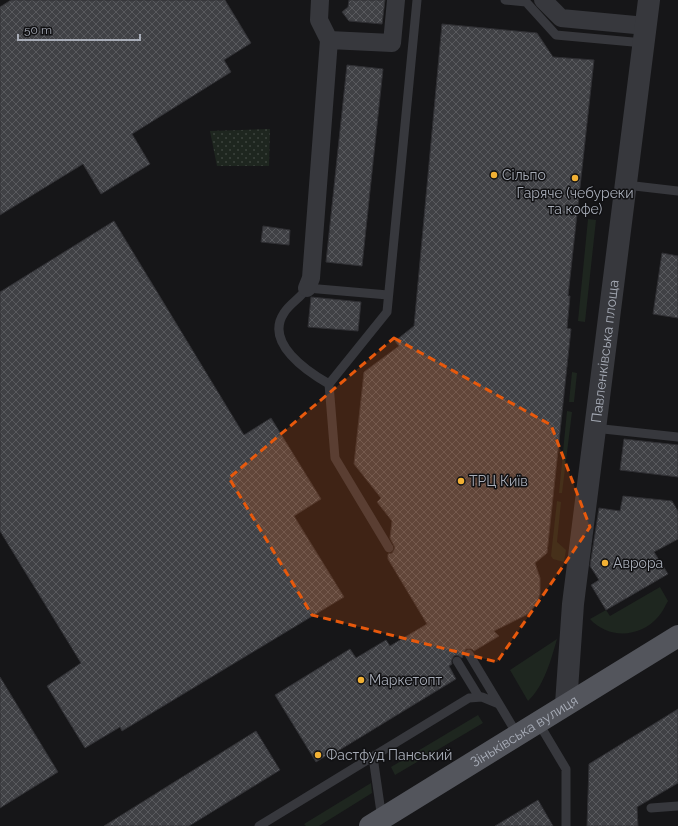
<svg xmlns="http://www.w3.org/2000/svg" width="678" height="826" viewBox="0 0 678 826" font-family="Raleway,sans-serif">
<defs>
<pattern id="park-dots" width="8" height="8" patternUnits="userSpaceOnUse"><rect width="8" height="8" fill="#1e261f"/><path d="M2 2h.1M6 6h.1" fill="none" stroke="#3c433d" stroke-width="1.8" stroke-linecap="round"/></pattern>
<pattern id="building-cross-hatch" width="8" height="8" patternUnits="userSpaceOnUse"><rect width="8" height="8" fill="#404145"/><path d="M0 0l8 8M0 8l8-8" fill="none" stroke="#595a5e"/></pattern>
</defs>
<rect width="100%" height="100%" fill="#161618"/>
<!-- green -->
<path fill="#1e261f" d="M 588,219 L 596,220 L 585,322 L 578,321 Z
M 572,372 L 577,373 L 574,402 L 569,402 Z
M 567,411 L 572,412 L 562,493 L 559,493 Z
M 557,501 L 561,502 L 557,542 L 566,550 L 564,562 L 553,559 L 551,556 Z
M 660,587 L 668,601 C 665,606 662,613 658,617 C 640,638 608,639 590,619 L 606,610 L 610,616 Z
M 557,639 C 551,660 544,686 528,701 L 510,670 Z
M 478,715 L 483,723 L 395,775 L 391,767 Z
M 371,783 L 372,793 L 319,826 L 306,826 L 304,824 Z"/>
<!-- park -->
<path fill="url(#park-dots)" d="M 270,129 L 269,166 L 217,166 L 210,131 Z"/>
<!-- building -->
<path fill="url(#building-cross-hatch)" stroke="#303034" d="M 11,0 L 225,0 L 251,43 L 224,60 L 231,72 L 132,134 L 150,164 L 101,194 L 83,164 L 0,215 L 0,7 Z
M 349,0 L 385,0 L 382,24 L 349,21 L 342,12 L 348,7 Z
M 442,24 L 537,33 L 553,57 L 594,60 L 568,296 L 570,296 L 567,328 L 571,329 L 547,553 L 535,563 L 540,578 L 540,594 L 537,603 L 528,614 L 494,631 L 499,636 L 474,651 L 472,649 L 466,649 L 462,658 L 457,655 L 454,656 L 451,661 L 452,664 L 449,666 L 456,679 L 328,757 L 327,755 L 316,762 L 275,695 L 350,649 L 356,658 L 386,640 L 390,646 L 427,624 L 388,559 L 388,554 L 392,553 L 395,548 L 390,538 L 392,521 L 377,502 L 381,498 L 354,464 L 364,372 L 399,346 L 395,341 L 414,326 Z
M 347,65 L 383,69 L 362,266 L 326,262 Z
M 114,221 L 244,435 L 271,418 L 321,499 L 294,516 L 344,597 L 122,731 L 120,727 L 85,748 L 47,686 L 81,663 L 0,531 L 0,292 Z
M 263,226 L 290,230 L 289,245 L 261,242 Z
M 662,253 L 678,256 L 678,318 L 653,314 Z
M 311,297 L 361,302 L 358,331 L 308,327 Z
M 624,439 L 678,445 L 678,477 L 620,470 Z
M 623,496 L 672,501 L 678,511 L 678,539 L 654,552 L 668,574 L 606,610 L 591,585 L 599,580 L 590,566 L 599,508 L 620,511 Z
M 0,677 L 58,772 L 0,808 Z
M 678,709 L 678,783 L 637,807 L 638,826 L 587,826 L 589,764 Z
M 256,731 L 280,770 L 189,826 L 104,826 Z
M 538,800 L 553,826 L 495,826 Z"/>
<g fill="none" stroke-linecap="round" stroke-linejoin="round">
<!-- service -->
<path stroke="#37383d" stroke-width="9" d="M 505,0 L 526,2 L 556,35 L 644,43
M 626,185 L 678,191
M 329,384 C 308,372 264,343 284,313 C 290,303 301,298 307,288 L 388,295
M 594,428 L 678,437
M 389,548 L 335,458 L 329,384 L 387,312 L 417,0
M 469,654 L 517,734
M 457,661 L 479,697
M 538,722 L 566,769 L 566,826
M 373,757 L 382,819
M 651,808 L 678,806
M 259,826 L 469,698 L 482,697 L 499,704"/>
<!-- minor -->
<path stroke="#37383d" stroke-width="18" d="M 543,0 L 561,18 L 646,26
M 329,40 L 392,43 L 396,0
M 307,288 L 311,278 L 329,40 L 319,20 L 320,0"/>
<!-- tertiary -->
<path stroke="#37383d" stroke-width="22" id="s1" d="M 566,704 L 573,604 L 649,0"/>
<!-- primary -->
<path stroke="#53555c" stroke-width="22" id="s2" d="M 370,826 L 678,636"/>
</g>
<!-- marked area -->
<path fill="#e8590c" fill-opacity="0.2" stroke="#e8590c" stroke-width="3" stroke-dasharray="8 5" stroke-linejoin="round" d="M 394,338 L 551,425 L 590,527 L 497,662 L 312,615 L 229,478 Z"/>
<!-- markers -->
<g fill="#f2b134" stroke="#111113" stroke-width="1.5">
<circle cx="494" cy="175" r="4"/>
<circle cx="575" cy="178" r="4"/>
<circle cx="461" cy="481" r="4"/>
<circle cx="605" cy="563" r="4"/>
<circle cx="361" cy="680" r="4"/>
<circle cx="318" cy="755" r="4"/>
</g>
<g text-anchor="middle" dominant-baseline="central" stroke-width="3" stroke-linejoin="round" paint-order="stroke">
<!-- poi labels -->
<g font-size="14" fill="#a8adb8" stroke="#111113" text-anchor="start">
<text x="502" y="175">Сільпо</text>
<text x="575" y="193" text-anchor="middle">Гаряче (чебуреки<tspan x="575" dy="16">та кофе)</tspan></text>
<text x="469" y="481">ТРЦ Київ</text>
<text x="613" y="563">Аврора</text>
<text x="369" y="680">Маркетопт</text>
<text x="326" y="755">Фастфуд Панський</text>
</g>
<!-- street labels -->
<g font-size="14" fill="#a8adb8" stroke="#111113">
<text stroke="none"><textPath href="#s1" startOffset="355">Павленківська площа</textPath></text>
<text stroke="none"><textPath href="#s2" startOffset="181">Зіньківська вулиця</textPath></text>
</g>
</g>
<!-- scale -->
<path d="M18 34v6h122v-6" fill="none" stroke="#a8adb8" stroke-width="2"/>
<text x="24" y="34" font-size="12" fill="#a8adb8" stroke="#111113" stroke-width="3" paint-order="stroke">50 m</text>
</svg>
